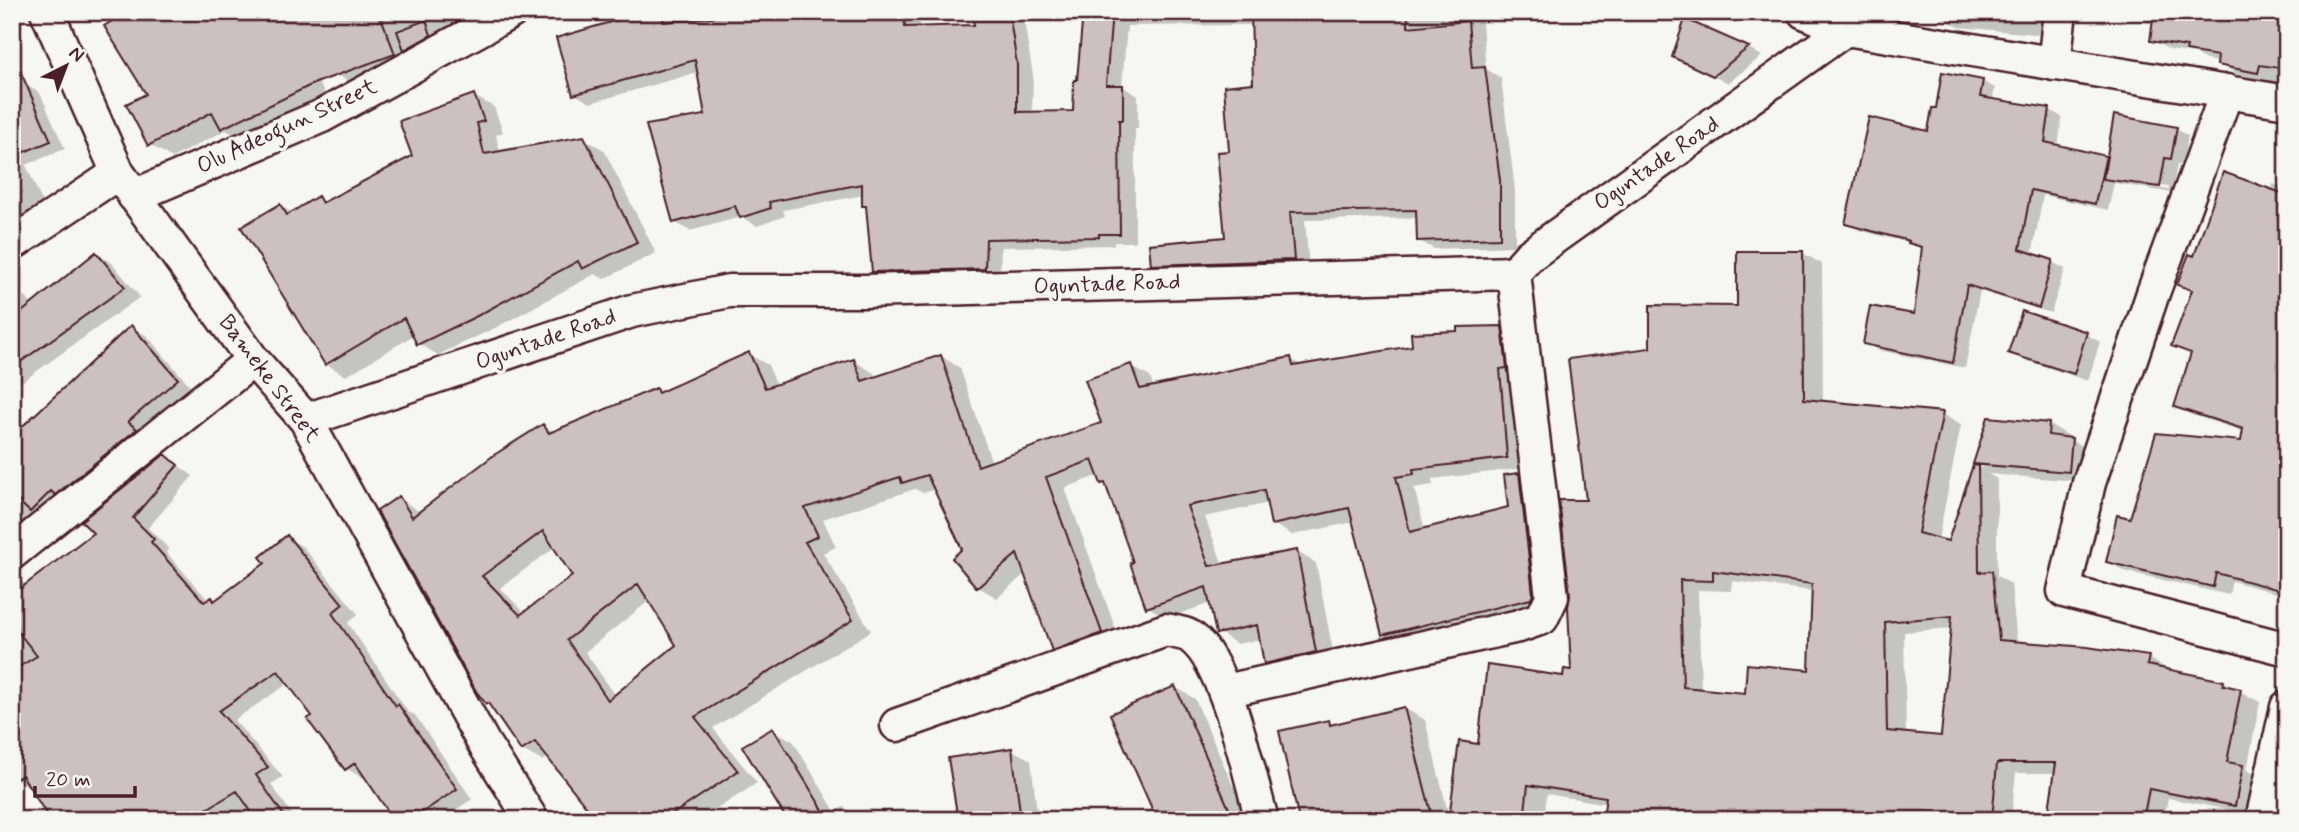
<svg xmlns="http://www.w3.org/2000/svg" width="2299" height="832" viewBox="0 0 2299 832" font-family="Mynerve,sans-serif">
<rect width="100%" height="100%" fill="#f6f6f2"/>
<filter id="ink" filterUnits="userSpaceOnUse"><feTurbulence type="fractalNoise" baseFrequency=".0143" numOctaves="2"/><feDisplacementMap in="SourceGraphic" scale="14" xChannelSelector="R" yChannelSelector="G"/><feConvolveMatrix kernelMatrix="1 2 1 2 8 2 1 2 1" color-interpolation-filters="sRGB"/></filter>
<g filter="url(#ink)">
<!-- shadow -->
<path fill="#0003" fill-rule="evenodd" d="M 118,12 L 275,12 L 329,100 L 246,142 L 226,130 L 172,158 L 149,144 L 149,95 Z
M 314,12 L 508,12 L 355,85 L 338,75 Z
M 651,12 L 664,12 L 675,19 L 676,22 L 782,12 L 920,12 L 920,28 L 976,27 L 974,12 L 1058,12 L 1023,15 L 1033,75 L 1032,113 L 1075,112 L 1085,12 L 1481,12 L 1486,69 L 1501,78 L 1515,190 L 1515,246 L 1434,249 L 1418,240 L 1418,218 L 1305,220 L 1309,269 L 1168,273 L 1152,264 L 1227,239 L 1231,152 L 1254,85 L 1253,25 L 1127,26 L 1122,86 L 1138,96 L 1138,128 L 1135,128 L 1135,242 L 1114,242 L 1114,245 L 1001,247 L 1000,277 L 889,280 L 874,271 L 867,207 L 864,205 L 864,195 L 783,210 L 785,216 L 757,226 L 741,217 L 690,231 L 674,222 L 707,116 L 699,72 L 590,103 L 575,94 Z
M 1944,12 L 2059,12 L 2055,36 L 1959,27 L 1944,18 Z
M 2131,12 L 2287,12 L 2287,85 L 2236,74 L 2219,62 L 2206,60 L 2195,54 L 2170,50 L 2152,40 L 2154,23 L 2148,23 Z
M 1686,22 L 1749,48 L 1762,56 L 1728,83 L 1689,64 Z
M 1982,81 L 1995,88 L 1992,101 L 2050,110 L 2062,117 L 2058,147 L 2108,159 L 2176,129 L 2188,136 L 2183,165 L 2177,164 L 2172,193 L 2114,183 L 2108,210 L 2043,195 L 2032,255 L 2052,262 L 2065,269 L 2051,313 L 1980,291 L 1965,368 L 1877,350 L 1865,343 L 1916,316 L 1923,250 L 1913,244 L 1859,230 L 1847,223 L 1930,134 ZM 2115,179 L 2169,187 L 2169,190 L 2115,182 Z
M 26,85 L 40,93 L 65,149 L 26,165 L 44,206 L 18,218 L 12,215 L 12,91 Z
M 474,96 L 494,107 L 503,132 L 496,135 L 500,153 L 583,138 L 604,150 L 656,253 L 604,279 L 595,274 L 497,327 L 438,355 L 418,343 L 414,335 L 346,376 L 326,364 L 280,206 L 293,213 L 318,198 L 326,203 L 415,157 Z
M 2273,184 L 2287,188 L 2287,605 L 2281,602 L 2283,595 L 2232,581 L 2229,595 L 2124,571 L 2108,562 L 2131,520 L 2242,443 L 2245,432 L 2192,415 L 2176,406 L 2192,355 L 2173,345 L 2193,292 L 2179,284 L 2195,258 L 2271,191 Z
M 1803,253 L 1822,264 L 1823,403 L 1942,414 L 1961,425 L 1938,540 L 1950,543 L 1974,467 L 1984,468 L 1975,463 L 2049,424 L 2069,436 L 2068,439 L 2092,451 L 2089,482 L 1988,474 L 1997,479 L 1997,576 L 2011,584 L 2017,643 L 2148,658 L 2167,669 L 2167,671 L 2223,682 L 2260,702 L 2247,770 L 2261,778 L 2254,815 L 2168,798 L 2164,820 L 2070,820 L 2051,809 L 2057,773 L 2016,773 L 2011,820 L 1610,820 L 1605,817 L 1607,804 L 1547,794 L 1544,820 L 1469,820 L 1452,810 L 1479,746 L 1573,672 L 1588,502 L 1651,350 L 1739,307 ZM 1732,581 L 1813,591 L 1810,671 L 1746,695 L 1701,690 L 1698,590 L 1731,591 ZM 1953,628 L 1942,738 L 1906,735 L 1904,632 Z
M 96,254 L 112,263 L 140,297 L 12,389 L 12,290 L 27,298 L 32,306 Z
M 131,327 L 147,336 L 193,389 L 12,541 L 12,420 L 22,429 Z
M 1501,328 L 1521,340 L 1526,468 L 1432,479 L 1433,485 L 1414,488 L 1425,530 L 1510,508 L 1519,475 L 1538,486 L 1552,606 L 1403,645 L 1383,633 L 1354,522 L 1292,535 L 1273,524 L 1269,503 L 1205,517 L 1223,565 L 1297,552 L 1316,563 L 1335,662 L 1285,674 L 1266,662 L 1261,639 L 1237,644 L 1218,632 L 1211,603 L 1167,618 L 1148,607 L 1135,563 L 1108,486 L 1103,483 L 1100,475 L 1065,488 L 1121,644 L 1072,661 L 1053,650 L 1025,574 L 997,598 L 978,587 L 964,549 L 936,489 L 923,493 L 915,489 L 823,519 L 836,547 L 823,553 L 871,631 L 713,728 L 757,783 L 700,820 L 586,820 L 595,814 L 549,756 L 542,761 L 522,750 L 492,706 L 487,703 L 399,498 L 421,513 L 543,426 L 555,432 L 656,390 L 662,393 L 748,354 L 768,365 L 777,386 L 854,361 L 874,373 L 876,378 L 941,356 L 960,368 L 992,463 L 1103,424 L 1131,366 L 1150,377 L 1154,388 L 1290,359 L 1303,366 L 1414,347 ZM 555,547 L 574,577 L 525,613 L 500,588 ZM 650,600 L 678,646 L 616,696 L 585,652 Z
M 2086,334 L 2100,342 L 2088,381 L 2025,360 L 2010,352 Z
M 165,456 L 193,476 L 148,528 L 169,549 L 166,552 L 209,601 L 212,599 L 216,602 L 267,563 L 287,538 L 303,547 L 358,614 L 348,623 L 408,712 L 415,715 L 472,799 L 441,820 L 396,820 L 366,776 L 363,778 L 347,769 L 310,719 L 314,716 L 289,683 L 234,720 L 283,777 L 271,784 L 296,820 L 53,820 L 33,789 L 16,779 L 12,773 L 12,590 L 22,582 L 28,585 L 96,533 Z
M 1175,687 L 1195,699 L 1248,820 L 1159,820 Z
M 1404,708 L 1425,720 L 1450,820 L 1301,820 L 1329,722 L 1335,725 Z
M 773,730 L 793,741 L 835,811 L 844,807 L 864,820 L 789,820 Z
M 1012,750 L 1031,760 L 1038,820 L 960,820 Z"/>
<!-- building -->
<path fill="#ccc1c0" stroke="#4a1f2b" stroke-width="2" fill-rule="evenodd" d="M 127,12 L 379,12 L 395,54 L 313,84 L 221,129 L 212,112 L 148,146 L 126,104 L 146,94 L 104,26 Z
M 645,12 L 661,12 L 664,22 L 764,12 L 904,12 L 905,27 L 974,25 L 972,12 L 1009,12 L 1017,65 L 1017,112 L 1073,111 L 1074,80 L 1077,80 L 1083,12 L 1112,12 L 1106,85 L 1123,85 L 1123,120 L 1119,120 L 1120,234 L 1099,234 L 1099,237 L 986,239 L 985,269 L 872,272 L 866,206 L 862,206 L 862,184 L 769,202 L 771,208 L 740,218 L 735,206 L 673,223 L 646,125 L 705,115 L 695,60 L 573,95 L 556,38 Z
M 1251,12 L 1408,12 L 1408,27 L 1468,21 L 1472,68 L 1485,67 L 1500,180 L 1500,238 L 1417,241 L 1416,210 L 1290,212 L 1294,260 L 1151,265 L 1149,244 L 1225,237 L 1217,152 L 1229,151 L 1224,86 L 1253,83 Z
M 2154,12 L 2287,12 L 2287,69 L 2260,65 L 2258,73 L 2217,65 L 2218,56 L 2186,51 L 2187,47 L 2150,41 Z
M 1685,19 L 1749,47 L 1713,76 L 1672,57 Z
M 426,20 L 431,35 L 404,50 L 397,31 Z
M 12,52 L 51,141 L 12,157 Z
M 1942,72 L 1983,80 L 1980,97 L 2050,108 L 2045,142 L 2106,156 L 2095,204 L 2031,190 L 2020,249 L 2053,260 L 2039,308 L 1967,285 L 1953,363 L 1863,344 L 1870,306 L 1914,314 L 1922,247 L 1908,243 L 1909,241 L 1845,224 L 1869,117 L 1928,131 L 1932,108 L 1936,108 Z
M 474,94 L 484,121 L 477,123 L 484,154 L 584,136 L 637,242 L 582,269 L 578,261 L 477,316 L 417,345 L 404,318 L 325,365 L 241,227 L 280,204 L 287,215 L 318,196 L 322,203 L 412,156 L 399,121 Z
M 2114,115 L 2177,127 L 2171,159 L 2165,158 L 2160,187 L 2103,179 Z
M 2223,172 L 2287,195 L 2287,592 L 2216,573 L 2213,587 L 2106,562 L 2117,515 L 2130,518 L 2156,433 L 2241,441 L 2243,429 L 2174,407 L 2191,353 L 2171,346 L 2192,290 L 2177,285 L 2189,254 L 2194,256 Z
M 1737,251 L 1803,251 L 1804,399 L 1943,412 L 1918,533 L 1948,541 L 1973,465 L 1978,466 L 1979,572 L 1992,571 L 1999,640 L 2087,647 L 2149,656 L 2147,665 L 2224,681 L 2223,685 L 2241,689 L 2227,762 L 2243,765 L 2235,806 L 2149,789 L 2143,820 L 2107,820 L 2049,810 L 2056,763 L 1997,763 L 1992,820 L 1617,820 L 1603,818 L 1606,797 L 1528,785 L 1524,820 L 1450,811 L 1459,741 L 1478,744 L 1487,665 L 1563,676 L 1564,669 L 1571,670 L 1568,607 L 1570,595 L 1559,500 L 1586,500 L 1568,359 L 1650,348 L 1650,305 L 1737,306 ZM 1713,571 L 1812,584 L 1809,670 L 1747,664 L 1745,693 L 1683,687 L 1680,580 L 1713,581 ZM 1952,616 L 1941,736 L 1887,731 L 1885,622 Z
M 96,252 L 125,287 L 12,368 L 12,320 Z
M 2022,311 L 2087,332 L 2074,374 L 2008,353 Z
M 131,325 L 178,379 L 128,422 L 137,429 L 55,495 L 51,491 L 30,512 L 12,495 L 12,436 Z
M 1502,326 L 1507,368 L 1500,369 L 1507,458 L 1413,469 L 1414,474 L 1396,477 L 1410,532 L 1508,507 L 1504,475 L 1519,473 L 1533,594 L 1531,599 L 1382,635 L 1349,508 L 1271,525 L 1264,490 L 1187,506 L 1209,566 L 1297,550 L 1316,652 L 1264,664 L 1257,625 L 1216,634 L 1206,587 L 1146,608 L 1130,563 L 1133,562 L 1105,483 L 1101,484 L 1092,460 L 1046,477 L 1102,633 L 1052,651 L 1017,554 L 977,588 L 952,558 L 962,549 L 927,475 L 902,483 L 900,477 L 805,508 L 818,536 L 805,542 L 853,620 L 695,717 L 738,771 L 664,820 L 597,820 L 535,742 L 521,751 L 488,703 L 486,704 L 476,691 L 377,511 L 399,496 L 412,517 L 494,455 L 543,424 L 549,433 L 656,388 L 658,393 L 749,352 L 765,388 L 854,359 L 862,381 L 941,355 L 978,466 L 1101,423 L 1085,380 L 1131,364 L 1140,389 L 1291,357 L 1293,366 L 1412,346 L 1411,333 L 1457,331 L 1457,327 ZM 543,531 L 572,576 L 520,615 L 482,576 ZM 638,584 L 676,645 L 608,700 L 567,640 Z
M 1988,417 L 2049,423 L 2048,435 L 2072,438 L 2069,472 L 1973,464 Z
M 165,454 L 178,465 L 133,518 L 154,539 L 151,542 L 204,602 L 212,597 L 214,601 L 265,563 L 260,557 L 287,535 L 343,604 L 332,613 L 396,706 L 398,704 L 457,789 L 411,820 L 394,820 L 355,763 L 345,770 L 307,719 L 312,716 L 278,671 L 219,711 L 268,767 L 256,775 L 287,820 L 257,820 L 237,791 L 188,820 L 50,820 L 22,775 L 12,782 L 12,671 L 37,656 L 12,624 L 12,595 L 93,533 L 81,521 Z
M 1175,686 L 1234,820 L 1157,820 L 1110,714 Z
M 1404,707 L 1433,820 L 1299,820 L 1279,731 L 1329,720 L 1330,725 Z
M 773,728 L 829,820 L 787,820 L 742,746 Z
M 1012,748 L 1021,820 L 958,820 L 948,758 Z"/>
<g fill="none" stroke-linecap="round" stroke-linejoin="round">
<defs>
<path id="minor" d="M 47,12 L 118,173 L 253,360 L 306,420 L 483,742 L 532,820
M 1804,12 L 1846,29 L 2287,102
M 2054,64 L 2060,12
M 2227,91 L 2153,293 L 2089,483 L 2064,591 L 2287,649
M 134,196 L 322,116 L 511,12
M 12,244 L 118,173
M 306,420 L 632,311 L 729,291 L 865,291 L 1514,273 L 1529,256 L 1555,237 L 1846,29
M 12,553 L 253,360
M 1225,691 L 1519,626 L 1542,618 L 1552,597 L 1514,273
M 897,725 L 1166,630 C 1174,632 1186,633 1192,638 C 1226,663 1250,777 1262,820
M 2262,820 L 2287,707"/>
</defs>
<!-- minor casing -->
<use href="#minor" stroke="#4a1f2b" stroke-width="37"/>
<!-- minor -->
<use href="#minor" stroke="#f6f6f2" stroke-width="32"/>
</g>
</g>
<g text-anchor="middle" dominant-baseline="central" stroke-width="7" stroke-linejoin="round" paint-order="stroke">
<!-- street labels -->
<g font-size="23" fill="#4a1f2b" stroke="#f6f6f2">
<text transform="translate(287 127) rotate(-25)">Olu Adeogun Street</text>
<text transform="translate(1657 164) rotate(-35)">Oguntade Road</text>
<text transform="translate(1107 285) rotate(-2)">Oguntade Road</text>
<text transform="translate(546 340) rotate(-19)">Oguntade Road</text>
<text transform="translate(269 379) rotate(53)">Bameke Street</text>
</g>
</g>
<!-- margin -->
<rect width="2299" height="832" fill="none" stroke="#f6f6f2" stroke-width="42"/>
<rect x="21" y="21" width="2257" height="790" fill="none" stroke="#4a1f2b" stroke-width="2.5" filter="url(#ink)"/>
<!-- north arrow -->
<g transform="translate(66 66) rotate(42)" stroke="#f6f6f2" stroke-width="5" paint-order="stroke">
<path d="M0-5L12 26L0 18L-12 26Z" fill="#4a1f2b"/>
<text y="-10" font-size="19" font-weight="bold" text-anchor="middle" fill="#4a1f2b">N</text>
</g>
<!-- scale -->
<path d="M35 786v10h100v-10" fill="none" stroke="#4a1f2b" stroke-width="3.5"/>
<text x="46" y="786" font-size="21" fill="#4a1f2b" stroke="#f6f6f2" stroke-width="5" paint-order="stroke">20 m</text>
</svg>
